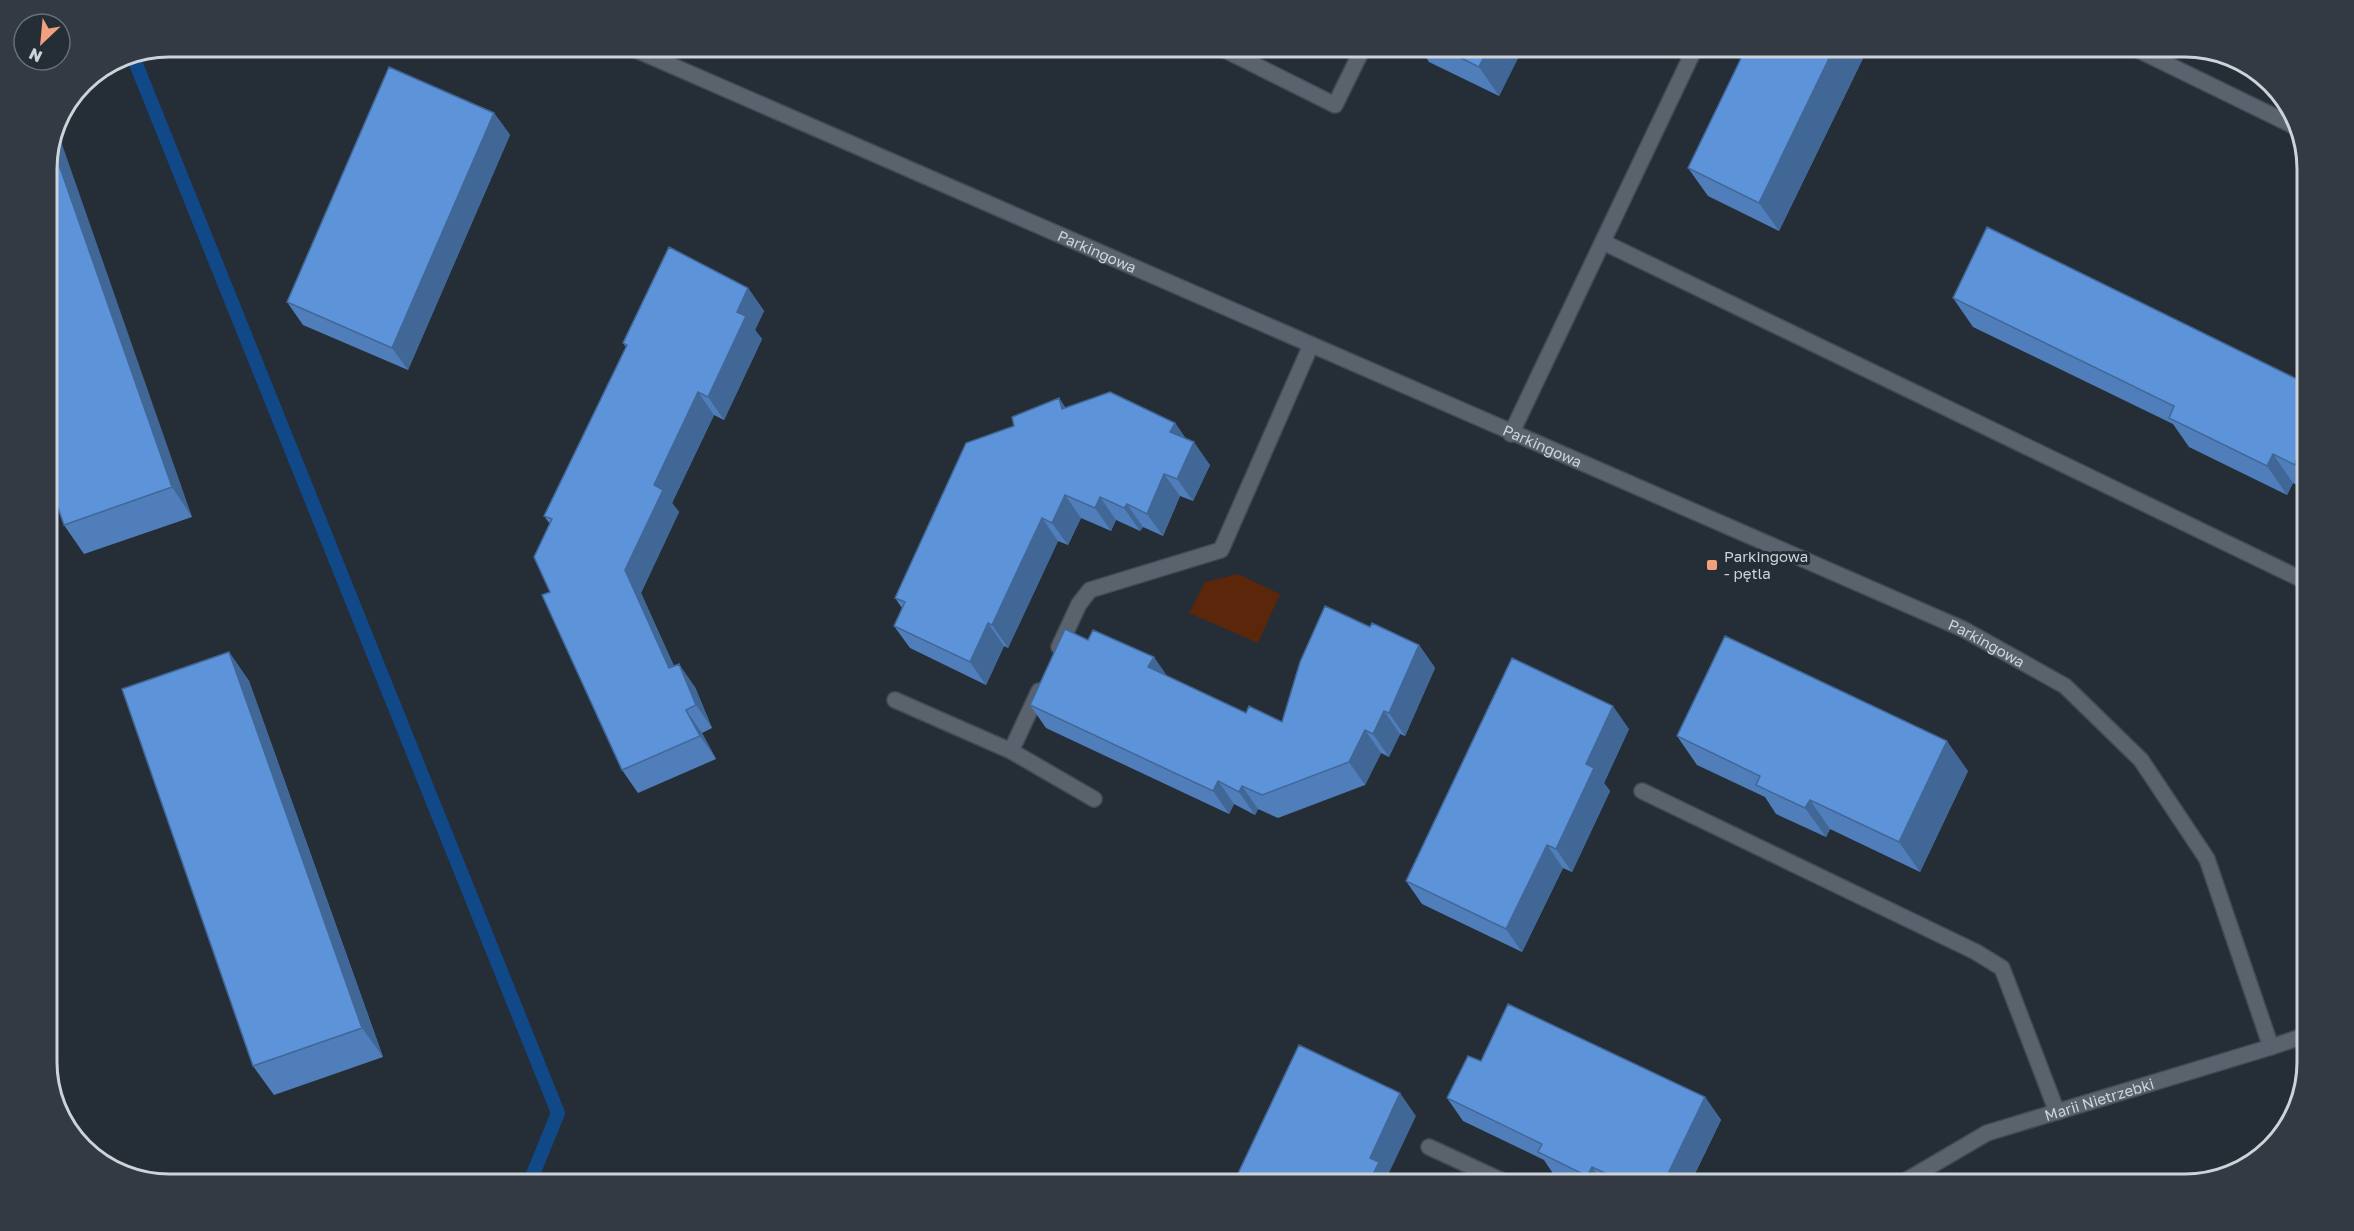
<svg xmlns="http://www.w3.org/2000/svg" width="2354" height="1231" viewBox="0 0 2354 1231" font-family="'Golos Text',sans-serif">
<rect width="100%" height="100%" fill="#252d37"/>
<!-- green -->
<path fill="#5b260a" d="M 1238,574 L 1280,594 L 1258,643 L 1189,613 L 1205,582 Z"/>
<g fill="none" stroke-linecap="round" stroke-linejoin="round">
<!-- stream -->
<path stroke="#114887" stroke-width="14" d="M 132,54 L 558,1113 L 529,1184"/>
<defs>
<path id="lane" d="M 1217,46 L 1335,105 L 1364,46
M 1603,242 L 2307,582
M 1059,647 L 1079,604 L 1090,590 L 1221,550 L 1311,345
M 895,700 L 1011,751 L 1094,799
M 1011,751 L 1039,691
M 1642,791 L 1976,952 L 2002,968 L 2057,1112
M 1429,1147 L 1509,1184"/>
<g id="street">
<path d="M 2130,46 L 2296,127"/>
<path d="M 1511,434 L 1696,46"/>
<path id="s1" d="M 1900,1184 L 1987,1133 L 2271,1047"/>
</g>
<g id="secondary">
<path id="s2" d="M 627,46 L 1963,629 L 2065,686 L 2141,760 L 2207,859 L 2271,1047 L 2307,1035"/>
</g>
</defs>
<!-- lane casing -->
<use href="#lane" stroke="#444a52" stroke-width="18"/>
<!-- street casing -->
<use href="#street" stroke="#444a52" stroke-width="18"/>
<!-- secondary casing -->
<use href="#secondary" stroke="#444a52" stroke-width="18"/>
<!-- lane -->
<use href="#lane" stroke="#59626d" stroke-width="15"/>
<!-- street -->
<use href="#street" stroke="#59626d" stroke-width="15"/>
<!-- secondary -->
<use href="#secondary" stroke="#59626d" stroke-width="15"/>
</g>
<!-- wall -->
<path fill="#507eba" d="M 1419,46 L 1524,46 L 1499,96 L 1429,62 Z
M 1747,46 L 1869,46 L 1779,231 L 1708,196 L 1688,168 Z
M 494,113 L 510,135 L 408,370 L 303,325 L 287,302 Z
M 47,161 L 192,517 L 84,554 L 64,525 Z
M 748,288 L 764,311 L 755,330 L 762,339 L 724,420 L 714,415 L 672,503 L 679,512 L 641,593 L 674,666 L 695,687 L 712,728 L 702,733 L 716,759 L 638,793 L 622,770 L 550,592 L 550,524 L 544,516 L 626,347 L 623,343 Z
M 1953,298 L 2307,384 L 2307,490 L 2293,483 L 2287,495 L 2189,447 L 2173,424 L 1973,327 Z
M 1059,398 L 1065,408 L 1175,423 L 1186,439 L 1210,465 L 1193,501 L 1180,496 L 1163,536 L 1143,527 L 1140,531 L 1116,520 L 1111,531 L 1081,518 L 1068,545 L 1058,541 L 1008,648 L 1004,646 L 986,685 L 910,648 L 894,626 L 902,608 L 895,598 Z
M 1370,627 L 1419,645 L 1435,668 L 1405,736 L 1400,734 L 1389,757 L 1381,753 L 1365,785 L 1278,818 L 1258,809 L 1255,815 L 1234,804 L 1229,814 L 1046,728 L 1030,705 L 1088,640 L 1246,713 L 1282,722 Z
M 229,652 L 249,681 L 383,1057 L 274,1095 L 253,1066 Z
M 1629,729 L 1604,783 L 1610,791 L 1572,872 L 1563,868 L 1522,952 L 1422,904 L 1406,881 Z
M 1677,736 L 1968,771 L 1920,872 L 1830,829 L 1826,837 L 1776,814 L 1765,797 L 1697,765 Z
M 1481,1061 L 1705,1097 L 1721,1120 L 1690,1184 L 1574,1184 L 1554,1175 L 1544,1160 L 1463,1121 L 1447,1098 Z"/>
<!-- shaded-wall -->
<path fill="#416797" d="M 1489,46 L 1524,46 L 1499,96 L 1479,67 Z
M 1835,46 L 1869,46 L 1779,231 L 1759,203 Z
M 494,113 L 510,135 L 408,370 L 392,348 Z
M 55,124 L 192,517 L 172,487 L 51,142 Z
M 748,288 L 764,311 L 755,330 L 762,339 L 724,420 L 708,397 L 737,312 Z
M 698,392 L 714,415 L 672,503 L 679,512 L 641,593 L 685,691 L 669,668 L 625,570 L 654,485 Z
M 1059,398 L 1075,421 L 1062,409 Z
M 1175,423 L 1191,446 L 1170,432 Z
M 1194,442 L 1210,465 L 1193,501 L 1177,479 Z
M 2273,454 L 2293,483 L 2287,495 L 2267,466 Z
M 2296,461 L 2307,477 L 2307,483 L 2295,465 Z
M 1164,474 L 1180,496 L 1163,536 L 1147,514 Z
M 1065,495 L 1081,518 L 1068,545 L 1052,523 Z
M 1100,497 L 1116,520 L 1111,531 L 1095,508 Z
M 1127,504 L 1143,527 L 1140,531 L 1124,508 Z
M 1042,518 L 1058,541 L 1008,648 L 992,625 Z
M 988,623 L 1004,646 L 986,685 L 970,662 Z
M 1419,645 L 1435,668 L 1405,736 L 1389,713 Z
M 229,652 L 249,681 L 383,1057 L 362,1028 Z
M 1154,657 L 1170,680 L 1148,667 Z
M 679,664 L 695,687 L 712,728 L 696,705 Z
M 1613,706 L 1629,729 L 1604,783 L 1610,791 L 1572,872 L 1556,849 L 1586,764 Z
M 686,710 L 702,733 L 716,759 L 700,736 Z
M 1384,711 L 1400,734 L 1389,757 L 1373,734 Z
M 1365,730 L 1381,753 L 1365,785 L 1349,762 Z
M 1947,741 L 1968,771 L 1920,872 L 1899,842 Z
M 1218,781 L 1234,804 L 1229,814 L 1213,791 Z
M 1242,786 L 1258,809 L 1255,815 L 1239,792 Z
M 1810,800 L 1830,829 L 1826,837 L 1805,808 Z
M 1547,845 L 1563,868 L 1522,952 L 1506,929 Z
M 1400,1093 L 1416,1116 L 1388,1175 L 1394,1184 L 1368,1184 L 1370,1158 Z
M 1705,1097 L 1721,1120 L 1690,1184 L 1663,1184 Z
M 1592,1167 L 1604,1184 L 1594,1184 L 1587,1176 Z"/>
<!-- building -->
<path fill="#5d93d8" stroke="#416797" stroke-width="1.5" d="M 1437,46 L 1489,46 L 1479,67 Z
M 1747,46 L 1835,46 L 1759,203 L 1688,168 Z
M 389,67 L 494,113 L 392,348 L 287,302 Z
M 51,142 L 172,487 L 64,525 L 47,476 L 47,161 Z
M 1987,227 L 2307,384 L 2307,466 L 2296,461 L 2295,465 L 2273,454 L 2267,466 L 2169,418 L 2174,406 L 1953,298 Z
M 669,247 L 748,288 L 737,312 L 746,316 L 708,397 L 698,392 L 654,485 L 663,490 L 625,570 L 669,668 L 679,664 L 696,705 L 686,710 L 700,736 L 622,770 L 542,595 L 550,592 L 534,557 L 552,519 L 544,516 L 627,345 L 623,343 Z
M 1110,392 L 1175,423 L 1170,432 L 1194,442 L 1177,479 L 1164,474 L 1147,514 L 1127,504 L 1124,508 L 1100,497 L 1095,508 L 1065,495 L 1052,523 L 1042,518 L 992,625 L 988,623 L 970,662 L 894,626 L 905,602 L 895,598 L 966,443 L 1014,426 L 1012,417 L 1059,398 L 1062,409 Z
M 1325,606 L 1370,627 L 1372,623 L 1419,645 L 1389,713 L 1384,711 L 1373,734 L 1365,730 L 1349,762 L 1262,795 L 1242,786 L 1239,792 L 1218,781 L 1213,791 L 1030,705 L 1065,629 L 1088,640 L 1093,630 L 1154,657 L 1148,667 L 1246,713 L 1249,706 L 1282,722 L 1300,662 Z
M 1725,636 L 1947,741 L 1899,842 L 1810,800 L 1805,808 L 1756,785 L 1760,776 L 1677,736 Z
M 229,652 L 362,1028 L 253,1066 L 122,689 Z
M 1512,658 L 1613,706 L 1586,764 L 1594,768 L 1556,849 L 1547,845 L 1506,929 L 1406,881 Z
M 1508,1004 L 1705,1097 L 1663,1184 L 1628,1184 L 1592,1167 L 1587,1176 L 1538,1152 L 1542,1144 L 1447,1098 L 1468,1056 L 1481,1061 Z
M 1299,1045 L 1400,1093 L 1370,1158 L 1379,1162 L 1368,1184 L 1233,1184 Z"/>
<!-- markers -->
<rect fill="#f1a17d" stroke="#252d37" stroke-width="2" x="1706" y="559" width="12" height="12" rx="3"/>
<g text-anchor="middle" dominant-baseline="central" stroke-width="6" stroke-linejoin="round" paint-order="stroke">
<!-- street labels -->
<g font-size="15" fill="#ced3d9" stroke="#252d37">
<text stroke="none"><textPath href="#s2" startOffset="513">Parkingowa</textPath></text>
<text stroke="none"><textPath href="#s2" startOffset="999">Parkingowa</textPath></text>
<text stroke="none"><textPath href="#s2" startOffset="1485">Parkingowa</textPath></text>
<text stroke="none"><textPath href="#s1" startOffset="218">Marii Nietrzebki</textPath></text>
</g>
<!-- poi labels -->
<g font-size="15" fill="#ced3d9" stroke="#252d37" text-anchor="start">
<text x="1724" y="556">Parkingowa<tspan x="1724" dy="17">- pętla</tspan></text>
</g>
</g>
<!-- crop -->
<path d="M0 0H2354V1231H0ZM169 57H2185A112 112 0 0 1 2297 169V1062A112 112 0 0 1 2185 1174H169A112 112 0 0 1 57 1062V169A112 112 0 0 1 169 57Z" fill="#333a44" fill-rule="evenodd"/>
<path fill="none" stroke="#ced3d9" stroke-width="3" d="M169 57H2185A112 112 0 0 1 2297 169V1062A112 112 0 0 1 2185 1174H169A112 112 0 0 1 57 1062V169A112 112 0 0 1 169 57Z"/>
<!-- north arrow -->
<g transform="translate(42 42) rotate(206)"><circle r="28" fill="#252d37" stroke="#696f78" stroke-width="1.5"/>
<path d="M0-4.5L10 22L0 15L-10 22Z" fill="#f1a17d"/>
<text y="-9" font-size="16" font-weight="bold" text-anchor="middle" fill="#ced3d9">N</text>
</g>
</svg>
